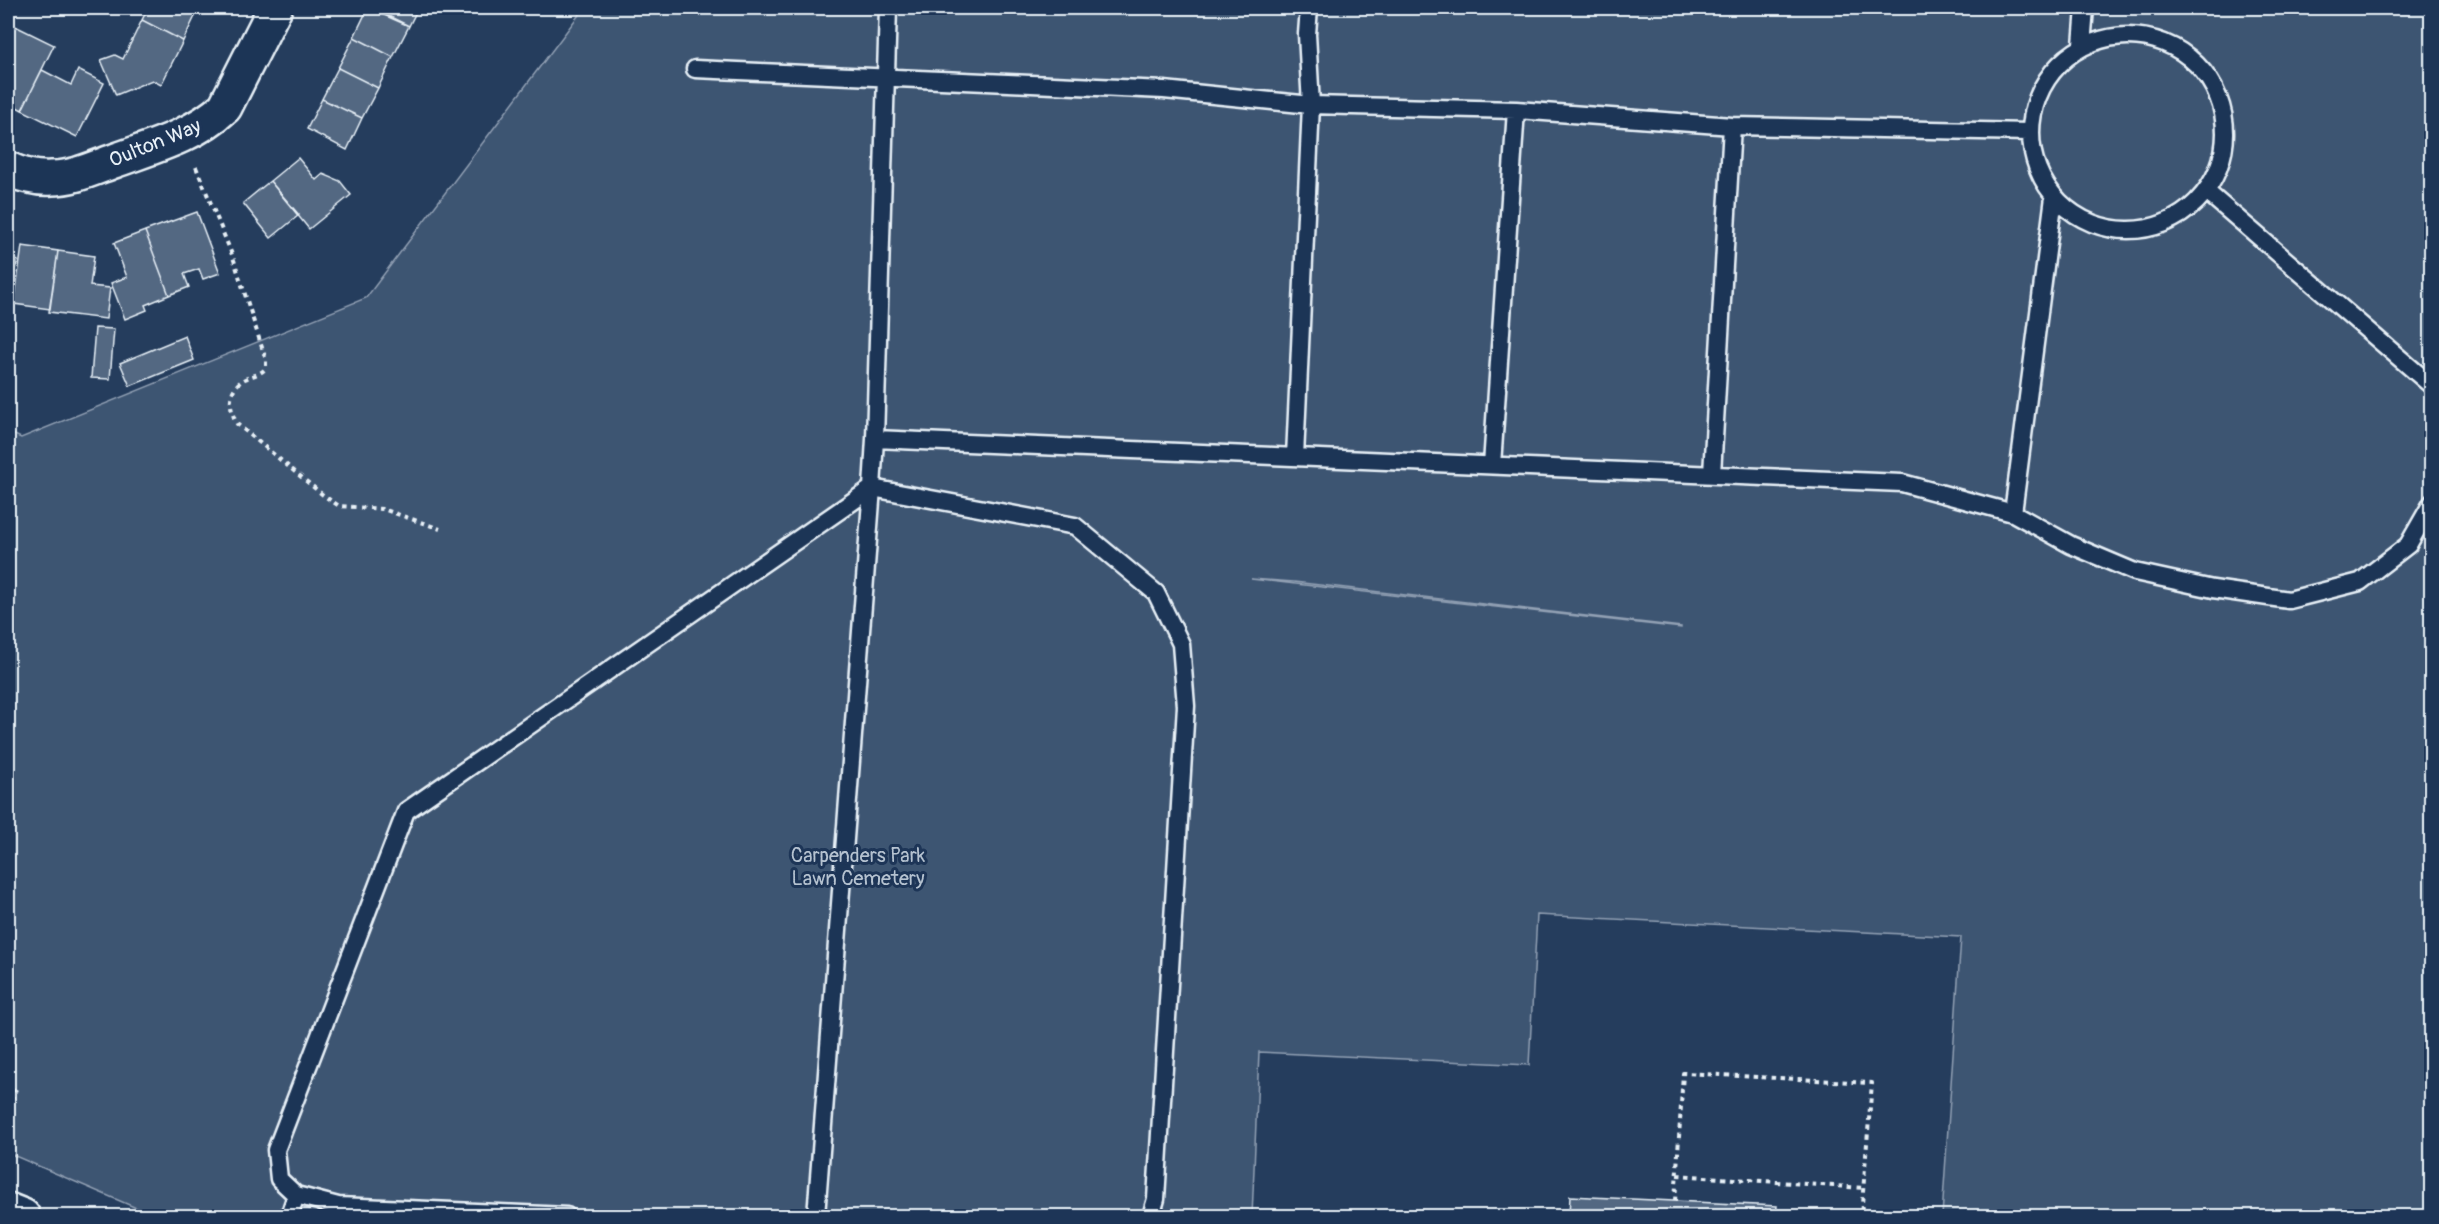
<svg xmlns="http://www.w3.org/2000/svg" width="2439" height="1224" viewBox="0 0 2439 1224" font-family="Pangolin,sans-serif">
<rect width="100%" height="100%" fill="#253d5d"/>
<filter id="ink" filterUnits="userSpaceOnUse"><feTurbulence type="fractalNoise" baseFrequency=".0167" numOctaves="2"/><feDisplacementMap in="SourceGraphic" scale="12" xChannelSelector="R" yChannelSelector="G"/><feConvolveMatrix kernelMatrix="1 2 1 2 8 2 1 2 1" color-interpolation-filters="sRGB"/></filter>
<g filter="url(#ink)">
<!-- green -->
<path fill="#3e5472" stroke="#93a2b5" stroke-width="1.5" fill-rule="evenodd" d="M 584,8 L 2431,8 L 2431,1216 L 1942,1216 L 1961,937 L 1537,915 L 1529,1065 L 1259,1052 L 1252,1216 L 155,1216 L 8,1153 L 8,1141 L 11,1133 L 8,1131 L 8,432 L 21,438 L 366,298 ZM 1251,579 L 1294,582 L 1681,627 L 1681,628 Z"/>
<!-- building -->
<path fill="#536782" stroke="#e8f1f8" stroke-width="1.5" d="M 148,8 L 199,8 L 183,41 L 142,20 Z
M 368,8 L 409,26 L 393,57 L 354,37 Z
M 372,8 L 418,8 L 409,26 Z
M 142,20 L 183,41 L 161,85 L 152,80 L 116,95 L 101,60 L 115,55 L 123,59 Z
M 11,24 L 54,45 L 22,110 L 8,102 L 8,30 Z
M 354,37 L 393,57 L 378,88 L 338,68 Z
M 338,68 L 378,88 L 362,118 L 322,99 Z
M 42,70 L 71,85 L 78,70 L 104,83 L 77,137 L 22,110 Z
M 322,99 L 362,118 L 347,150 L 307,129 Z
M 298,158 L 316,180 L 323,174 L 340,181 L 351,195 L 309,229 L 270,181 Z
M 270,181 L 299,215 L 271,238 L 243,203 Z
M 197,212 L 220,273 L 203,279 L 199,269 L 184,274 L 189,287 L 169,295 L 145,231 Z
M 145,231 L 169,295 L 145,305 L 147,310 L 125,319 L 111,283 L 127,277 L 114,243 Z
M 22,246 L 58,251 L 50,309 L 14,304 Z
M 58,251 L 94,256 L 90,286 L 110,288 L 106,319 L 49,312 Z
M 8,256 L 18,261 L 8,283 Z
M 95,328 L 114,329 L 110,379 L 91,378 Z
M 185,336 L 194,360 L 130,386 L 120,363 Z
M 1570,1196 L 1777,1206 L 1776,1216 L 1569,1216 Z"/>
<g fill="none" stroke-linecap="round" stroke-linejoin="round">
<defs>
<path id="lane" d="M 888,8 L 875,439 L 1902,483 L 2013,513 L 2071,545 L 2135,572 L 2213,589 L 2289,600 L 2360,582 L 2408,545 L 2432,503
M2031 133a97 97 0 1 1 194 0a97 97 0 1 1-194 0Z
M 2082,45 L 2085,8
M 695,69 L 1164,90 L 1311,105 L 1516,110 L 1732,126 L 2029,132
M 2207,192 L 2432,386
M 875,439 L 872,488 L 1075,526 L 1156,593 L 1181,644 L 1186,706 L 1156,1199 L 1151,1216
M 1295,457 L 1311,105 L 1307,34 L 1309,8
M 1492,465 L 1516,110
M 1712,474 L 1732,126
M 2013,513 L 2054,197
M 289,1216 L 296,1195
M 567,1216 L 338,1206 L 296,1195 L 279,1179 L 276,1150 L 406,811 L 872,488
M 816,1216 L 872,488"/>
<path id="street" d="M 8,169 C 21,175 38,179 52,178 C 74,178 94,168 114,161 C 152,147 194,136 225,107 L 275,8"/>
<path id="secondary" d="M 8,1210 L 23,1216"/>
</defs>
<!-- lane casing -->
<use href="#lane" stroke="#e8f1f8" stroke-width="21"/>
<!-- street casing -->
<use href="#street" stroke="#e8f1f8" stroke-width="38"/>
<!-- secondary casing -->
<use href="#secondary" stroke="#e8f1f8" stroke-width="38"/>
<!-- path -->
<path stroke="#e8f1f8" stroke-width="4" stroke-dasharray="4.5 4.5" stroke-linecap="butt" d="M 196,167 L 233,257 L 266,360 L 266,368 C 260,375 253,375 245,379 C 226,389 229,409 237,424 L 323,495 L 339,506 L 383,509 L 440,529
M 8,1109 L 16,1089
M 1677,1175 L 1863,1188
M 1675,1201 L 1683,1073 L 1872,1083 L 1861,1216"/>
<!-- lane -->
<use href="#lane" stroke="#1d3557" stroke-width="16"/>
<!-- street -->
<use href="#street" stroke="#1d3557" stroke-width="33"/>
<!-- secondary -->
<use href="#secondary" stroke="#1d3557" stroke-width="33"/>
</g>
</g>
<g text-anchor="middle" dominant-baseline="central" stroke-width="6" stroke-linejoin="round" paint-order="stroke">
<!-- street labels -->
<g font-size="20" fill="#e8f1f8" stroke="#1d3557">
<text transform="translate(155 143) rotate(-22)">Oulton Way</text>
</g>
<!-- park labels -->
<g font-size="20" fill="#b5c2d0" stroke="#1d3557">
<text x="858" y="855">Carpenders Park<tspan x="858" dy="23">Lawn Cemetery</tspan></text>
</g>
</g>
<!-- margin -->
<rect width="2439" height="1224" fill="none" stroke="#1d3557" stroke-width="30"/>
<rect x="15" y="15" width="2409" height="1194" fill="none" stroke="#e8f1f8" stroke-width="2" filter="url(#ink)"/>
</svg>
